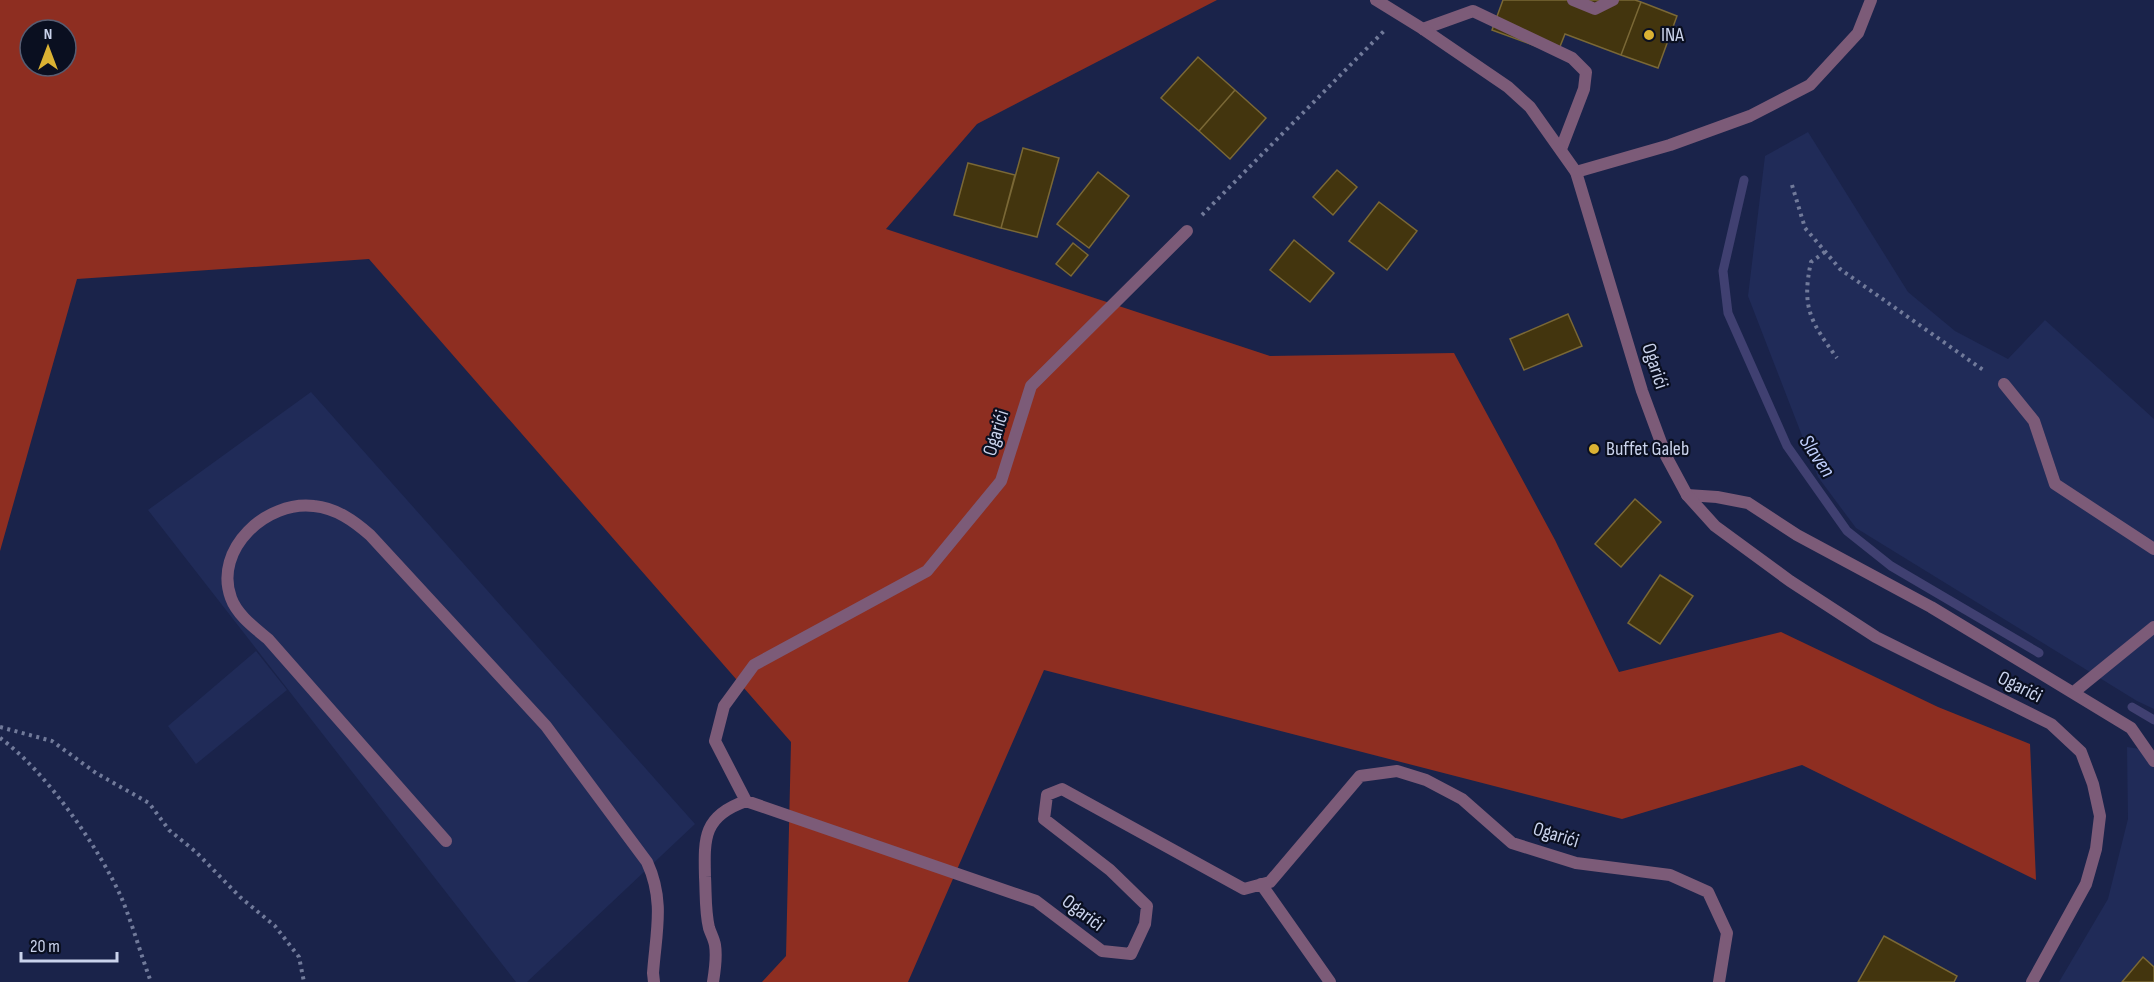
<svg xmlns="http://www.w3.org/2000/svg" width="2154" height="982" viewBox="0 0 2154 982" font-family="'Sofia Sans Condensed',sans-serif">
<rect width="100%" height="100%" fill="#1a234a"/>
<!-- built -->
<path fill="#202b58" d="M 1808,132 L 1908,292 L 1955,331 L 2008,359 L 2045,320 L 2154,419 L 2154,709 L 2137,701 L 1856,528 L 1818,477 L 1748,296 L 1765,156 Z
M 311,392 L 695,824 L 527,982 L 516,982 L 148,510 Z
M 256,651 L 287,690 L 196,764 L 168,726 Z
M 2127,747 L 2154,751 L 2154,982 L 2059,982 L 2108,899 L 2128,819 Z"/>
<!-- forest -->
<path fill="#8e2e21" fill-rule="evenodd" d="M 0,0 L 1217,0 L 977,124 L 886,229 L 1270,356 L 1454,353 L 1555,540 L 1619,672 L 1781,632 L 1938,707 L 2030,744 L 2036,880 L 1802,765 L 1622,819 L 1044,670 L 908,982 L 762,982 L 786,956 L 791,742 L 369,259 L 77,279 L 0,551 ZM 30,30 L 66,30 L 66,66 L 30,66 Z"/>
<g fill="none" stroke-linecap="round" stroke-linejoin="round">
<!-- stream -->
<path stroke="#404071" stroke-width="9" d="M 1744,180 L 1723,271 L 1728,313 L 1787,446 L 1847,531 L 1891,566 L 2039,653
M 2132,707 L 2154,720"/>
</g>
<!-- building -->
<path fill="#43350e" stroke="#7a6836" stroke-width="1.5" d="M 1503,0 L 1635,0 L 1641,2 L 1621,55 L 1565,34 L 1557,54 L 1492,30 Z
M 1641,2 L 1677,16 L 1658,68 L 1621,55 Z
M 1198,57 L 1235,90 L 1199,131 L 1161,98 Z
M 1235,90 L 1266,118 L 1230,159 L 1199,131 Z
M 1023,148 L 1059,158 L 1037,237 L 1001,228 Z
M 968,163 L 1015,175 L 1001,228 L 954,215 Z
M 1337,170 L 1357,187 L 1333,215 L 1313,197 Z
M 1098,172 L 1129,196 L 1089,248 L 1057,224 Z
M 1379,202 L 1417,231 L 1387,270 L 1349,241 Z
M 1294,240 L 1334,273 L 1310,302 L 1270,270 Z
M 1073,243 L 1088,255 L 1071,276 L 1056,264 Z
M 1568,314 L 1582,346 L 1524,370 L 1510,339 Z
M 1635,499 L 1661,522 L 1621,567 L 1595,544 Z
M 1660,575 L 1693,596 L 1660,644 L 1628,623 Z
M 1884,936 L 1957,976 L 1954,982 L 1858,982 Z
M 2143,957 L 2154,967 L 2154,982 L 2122,982 Z"/>
<g fill="none" stroke-linecap="round" stroke-linejoin="round">
<!-- path -->
<path stroke="#717a9a" stroke-width="4" stroke-dasharray="3 4.5" stroke-linecap="butt" d="M 1792,185 L 1805,228 L 1840,269 L 1986,372
M 1202,215 L 1384,31
M 1825,252 L 1811,262 C 1801,308 1811,322 1837,358
M 0,727 L 52,741 L 96,773 L 149,803 L 169,830 L 196,852 L 240,897 L 275,926 L 299,957 L 304,982
M 0,738 C 45,770 100,849 122,899 C 133,926 141,955 151,982"/>
<!-- service -->
<path stroke="#7c5b78" stroke-width="12" d="M 1573,0 L 1595,9 L 1613,0
M 1423,29 L 1473,11 L 1572,58 L 1586,72 L 1584,89 L 1561,149
M 1187,231 L 1031,386 L 1001,481 L 927,571 L 754,665 L 724,706 L 715,741 L 746,801 L 1036,901 L 1102,951 L 1131,954 L 1145,924 L 1147,906 L 1110,870 L 1044,819 L 1047,795 L 1062,789 L 1244,889 L 1270,882 L 1360,776 L 1397,771 L 1426,780 L 1462,799 L 1512,843 L 1576,863 L 1670,875 L 1708,892 L 1727,933 L 1719,982
M 2004,384 L 2034,421 L 2055,484 L 2154,549
M 1687,495 L 1717,497 L 1748,503 L 1797,535 L 1931,607 L 2131,728 L 2154,761
M 2074,692 L 2154,627
M 446,841 L 268,639 C 255,628 237,615 231,598 C 213,549 267,500 314,506 C 336,508 354,521 370,535 L 546,726 L 647,862 C 665,901 656,932 653,973 L 654,982
M 1261,884 L 1330,982
M 713,982 C 715,970 717,957 715,945 C 714,939 711,934 709,928 C 705,911 706,894 705,877 C 704,838 703,816 746,801"/>
<!-- minor -->
<path stroke="#7c5b78" stroke-width="12" d="M 1576,172 L 1670,145 L 1750,116 L 1810,85 L 1858,33 L 1871,0"/>
<!-- tertiary -->
<path stroke="#7c5b78" stroke-width="12" d="M 1376,0 L 1423,29 L 1508,87 L 1530,107 L 1576,172 L 1642,391 L 1666,456 L 1687,495 L 1715,526 L 1790,581 L 1876,637 L 2051,724 L 2081,752 L 2093,784 L 2100,816 L 2096,849 L 2086,884 L 2032,982"/>
</g>
<!-- markers -->
<g fill="#dbb233" stroke="#0a0f20" stroke-width="2">
<circle cx="1649" cy="35" r="6"/>
<circle cx="1594" cy="449" r="6"/>
</g>
<g text-anchor="middle" dominant-baseline="central" stroke-width="4.5" stroke-linejoin="round" paint-order="stroke">
<!-- poi labels -->
<g font-size="20" fill="#cad3ec" stroke="#0a0f20" text-anchor="start">
<text x="1661" y="35">INA</text>
<text x="1606" y="449">Buffet Galeb</text>
</g>
<!-- street labels -->
<g font-size="20" fill="#cad3ec" stroke="#0a0f20">
<text transform="translate(1655 366) rotate(72)">Ogarići</text>
<text transform="translate(996 433) rotate(-73)">Ogarići</text>
<text transform="translate(2020 687) rotate(27)">Ogarići</text>
<text transform="translate(1556 835) rotate(17)">Ogarići</text>
<text transform="translate(1083 913) rotate(37)">Ogarići</text>
</g>
<!-- water labels -->
<g font-size="21" font-style="italic" fill="#c0cffc" stroke="#0a0f20">
<text transform="translate(1817 456) rotate(56)">Slaven</text>
</g>
</g>
<!-- north arrow -->
<g transform="translate(48 48)"><circle r="28" fill="#0a0f20" stroke="#575d72" stroke-width="1.5"/>
<path d="M0-4.5L10 22L0 15L-10 22Z" fill="#dbb233"/>
<text y="-9" font-size="16" font-weight="bold" text-anchor="middle" fill="#cad3ec">N</text>
</g>
<!-- scale -->
<path d="M21 952v9h96v-9" fill="none" stroke="#cad3ec" stroke-width="3"/>
<text x="30" y="952" font-size="18" fill="#cad3ec" stroke="#0a0f20" stroke-width="4.5" paint-order="stroke">20 m</text>
</svg>
